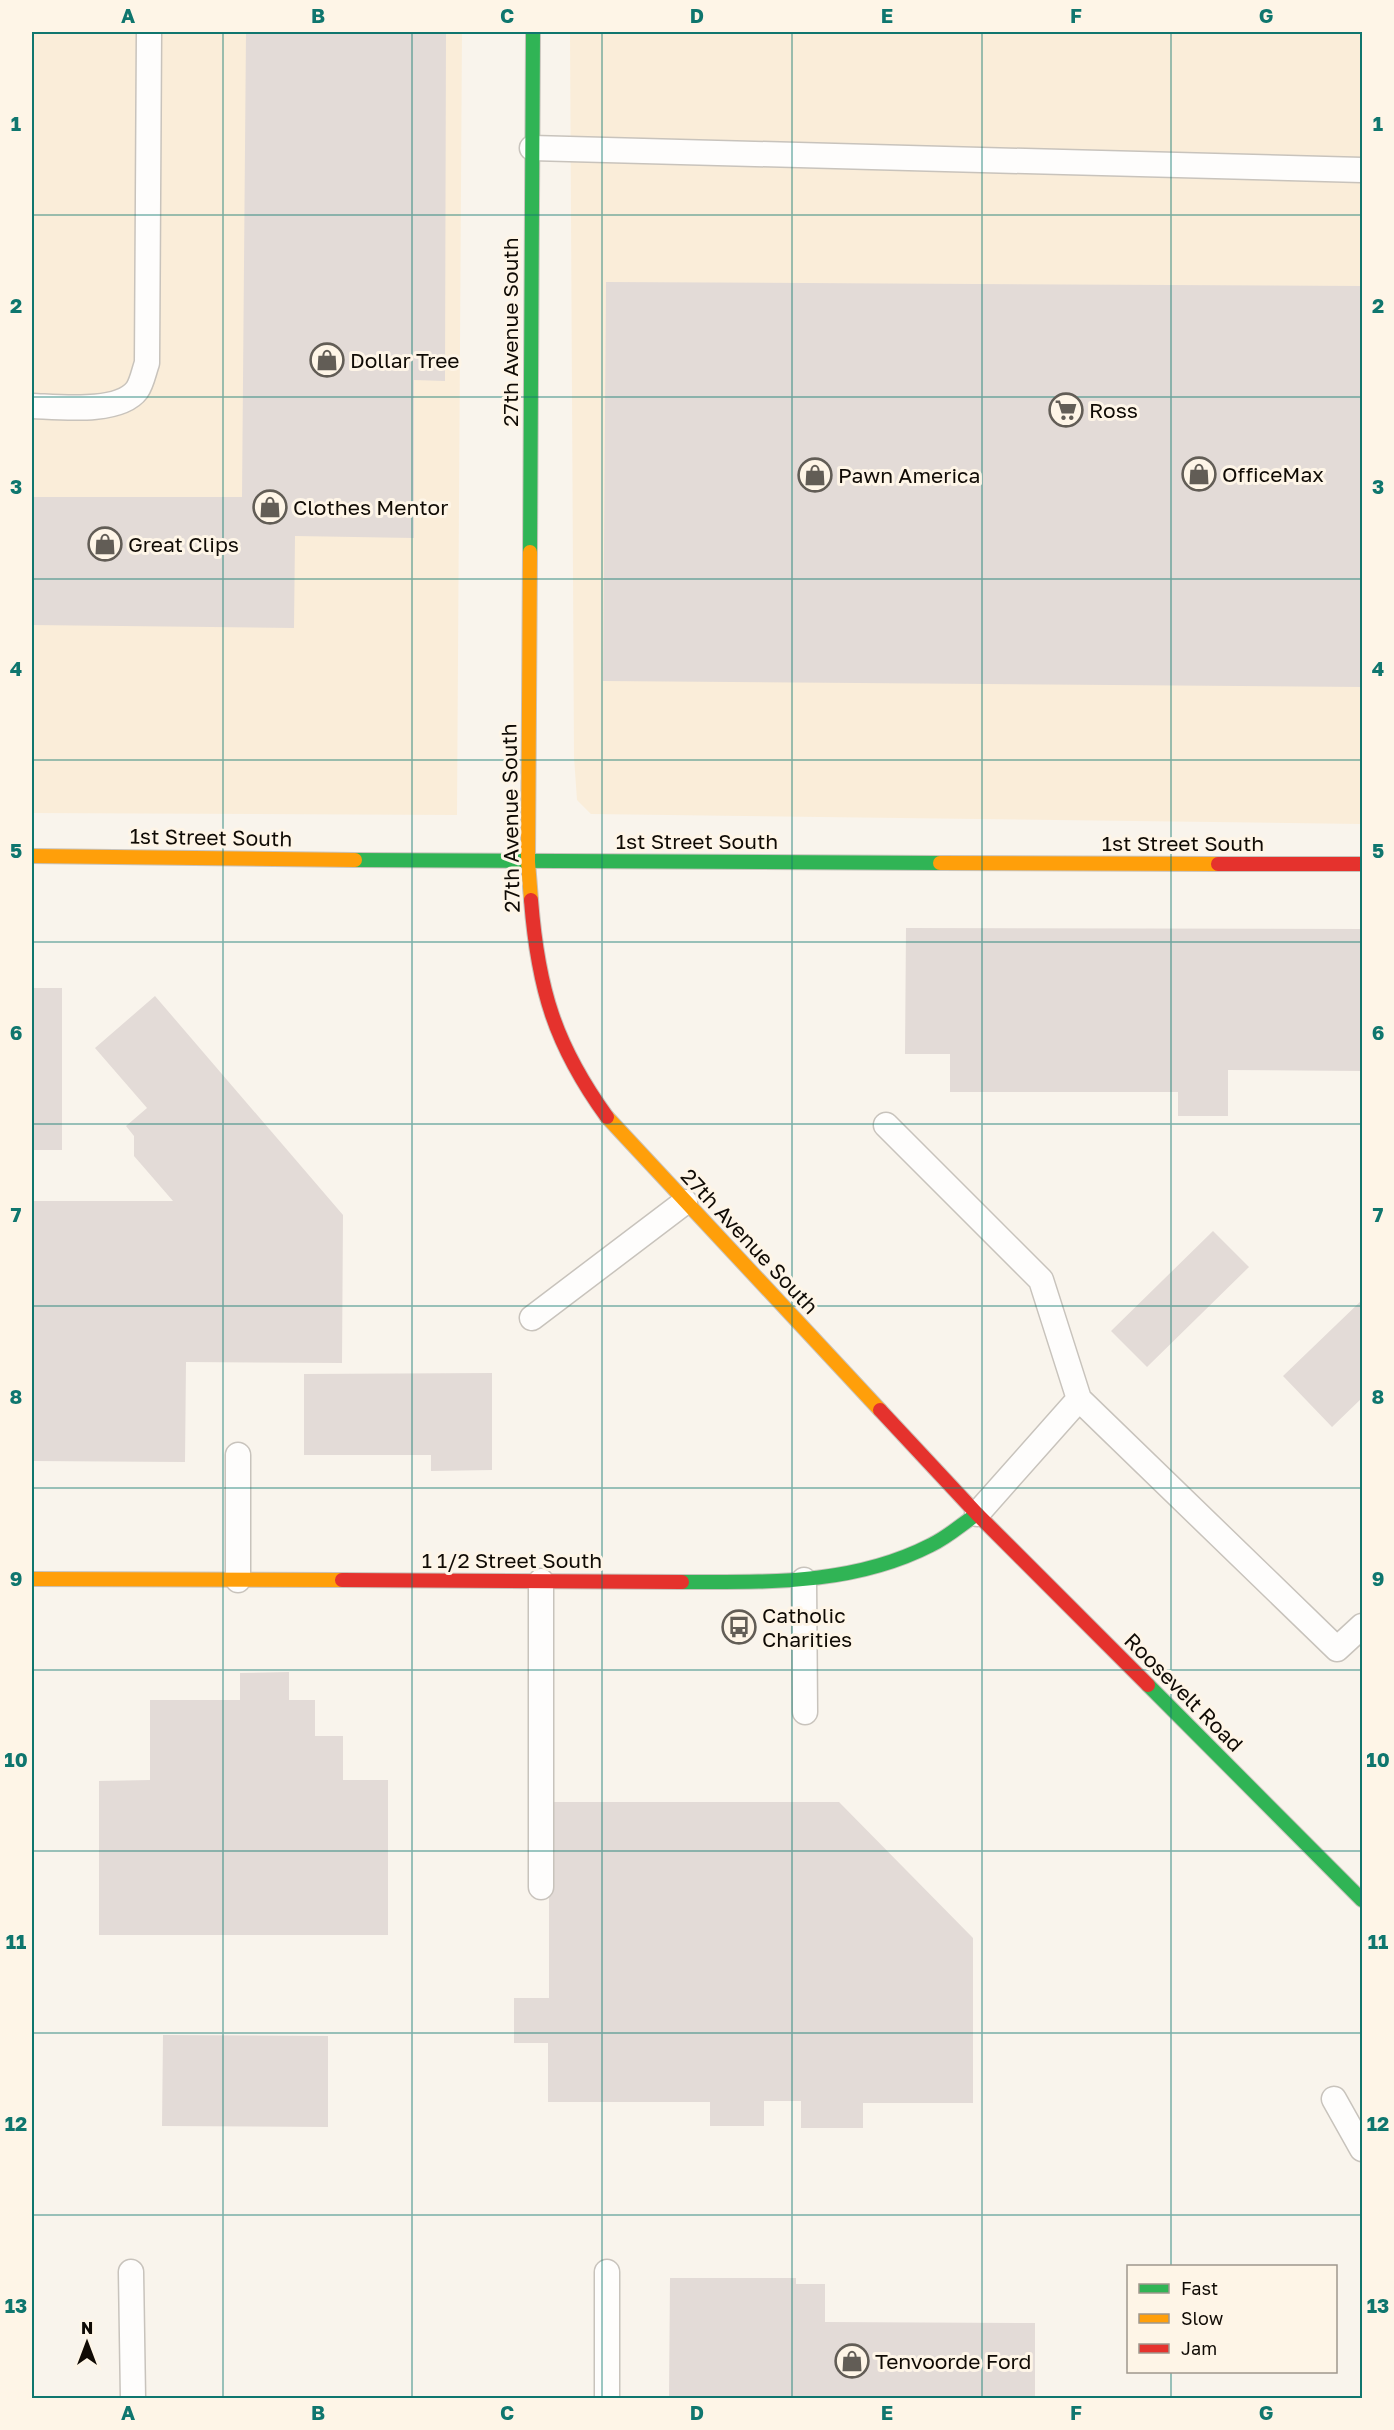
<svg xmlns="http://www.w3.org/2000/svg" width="1394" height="2430" viewBox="0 0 1394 2430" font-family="'Golos Text',sans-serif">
<rect width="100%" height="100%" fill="#f9f4ec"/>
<!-- built -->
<path fill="#faedd9" d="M 32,32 L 462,32 L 457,815 L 32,813 Z
M 570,32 L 1362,32 L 1362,824 L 591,814 L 577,800 L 574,757 Z"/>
<!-- building -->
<path fill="#e3dbd7" d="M 246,32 L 446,32 L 445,381 L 414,380 L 414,538 L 295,536 L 294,628 L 32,625 L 32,497 L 242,497 Z
M 606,282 L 1362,286 L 1362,687 L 603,681 Z
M 906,928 L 1362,929 L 1362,1071 L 1228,1070 L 1228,1116 L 1178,1116 L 1178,1092 L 950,1092 L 950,1054 L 905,1054 Z
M 32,988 L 62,988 L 62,1150 L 32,1150 Z
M 155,996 L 343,1215 L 342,1363 L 186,1362 L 185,1462 L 32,1461 L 32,1201 L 173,1201 L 134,1156 L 134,1136 L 126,1126 L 147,1108 L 95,1048 Z
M 1213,1231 L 1249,1267 L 1147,1367 L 1111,1331 Z
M 1362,1300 L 1362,1398 L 1332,1427 L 1283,1376 Z
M 492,1373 L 492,1470 L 431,1471 L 431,1455 L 304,1455 L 304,1374 Z
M 289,1672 L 289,1700 L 315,1700 L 315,1736 L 343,1736 L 343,1780 L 388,1780 L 388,1935 L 99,1935 L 99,1781 L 150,1780 L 150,1700 L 240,1700 L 240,1673 Z
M 549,1802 L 839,1802 L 973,1938 L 973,2103 L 863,2103 L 863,2128 L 801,2128 L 801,2101 L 764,2101 L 764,2126 L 710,2126 L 710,2102 L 548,2102 L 548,2043 L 514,2043 L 514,1998 L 549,1998 Z
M 163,2035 L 328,2036 L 328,2127 L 162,2126 Z
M 670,2278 L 796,2278 L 796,2284 L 825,2284 L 825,2322 L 1035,2323 L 1035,2398 L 669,2398 Z"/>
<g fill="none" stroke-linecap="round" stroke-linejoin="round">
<defs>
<path id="lane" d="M 532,148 L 1362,170
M 32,406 C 59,407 119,414 137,390 C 142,383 144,371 147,363 L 149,32
M 886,1125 L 1041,1280 L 1079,1399
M 532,1318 L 685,1202
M 238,1455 L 238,1580
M 977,1514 L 1079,1399 L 1337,1649 L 1362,1626
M 804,1580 L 805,1712
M 541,1581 L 541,1887
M 1334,2099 L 1362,2149
M 131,2272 L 133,2398
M 607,2272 L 607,2398"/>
<path id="fast" d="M 530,552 L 533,32
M 355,860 L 940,863
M 682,1582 C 768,1582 853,1585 931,1545 C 948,1537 962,1524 977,1514
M 1148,1685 L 1362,1900"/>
<path id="slow" d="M 530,552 L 528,862 L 531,900
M 32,856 L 355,860
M 940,863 L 1218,864
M 607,1117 L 880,1410
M 32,1579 L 342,1580"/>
<path id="jam" d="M 1218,864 L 1362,864
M 531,900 C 538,989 555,1045 607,1117
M 880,1410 L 977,1514 L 1148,1685
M 342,1580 L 682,1582"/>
</defs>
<!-- lane casing -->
<use href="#lane" stroke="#c8c3bc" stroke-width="27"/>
<!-- fast casing -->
<use href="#fast" stroke="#c8c3bc" stroke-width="16"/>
<!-- slow casing -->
<use href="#slow" stroke="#c8c3bc" stroke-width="16"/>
<!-- jam casing -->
<use href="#jam" stroke="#c8c3bc" stroke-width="16"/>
<!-- lane -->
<use href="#lane" stroke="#fefdfc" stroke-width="24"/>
<!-- fast -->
<use href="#fast" stroke="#30b455" stroke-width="14"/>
<!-- slow -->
<use href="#slow" stroke="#ff9f0a" stroke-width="14"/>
<!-- jam -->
<use href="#jam" stroke="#e5322d" stroke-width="14"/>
</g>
<!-- grid -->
<path fill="none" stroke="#0f766e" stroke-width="1.5" stroke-opacity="0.55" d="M 223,32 L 223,2398M 412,32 L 412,2398M 602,32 L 602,2398M 792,32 L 792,2398M 982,32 L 982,2398M 1171,32 L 1171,2266M 32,215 L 1362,215M 32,397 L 1362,397M 32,579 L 1362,579M 32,760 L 1362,760M 32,942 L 1362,942M 32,1124 L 1362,1124M 32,1306 L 1362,1306M 32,1488 L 1362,1488M 32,1670 L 1362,1670M 32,1851 L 1362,1851M 32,2033 L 1362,2033M 32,2215 L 1362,2215M 1171,2372 L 1171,2398"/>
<!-- icons -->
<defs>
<symbol id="shop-ring" viewBox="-11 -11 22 22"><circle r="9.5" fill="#fef5e7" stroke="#625d56" stroke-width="1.5"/><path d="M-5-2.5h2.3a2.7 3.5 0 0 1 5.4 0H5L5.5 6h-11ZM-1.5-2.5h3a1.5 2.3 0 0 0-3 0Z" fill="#625d56"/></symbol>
<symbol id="supermarket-ring" viewBox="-11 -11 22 22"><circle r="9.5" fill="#fef5e7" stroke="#625d56" stroke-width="1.5"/><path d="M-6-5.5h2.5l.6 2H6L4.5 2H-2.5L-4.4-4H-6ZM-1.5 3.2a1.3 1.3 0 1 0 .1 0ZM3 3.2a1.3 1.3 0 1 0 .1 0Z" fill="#625d56"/></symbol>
<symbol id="bus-ring" viewBox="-11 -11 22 22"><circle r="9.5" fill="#fef5e7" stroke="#625d56" stroke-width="1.5"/><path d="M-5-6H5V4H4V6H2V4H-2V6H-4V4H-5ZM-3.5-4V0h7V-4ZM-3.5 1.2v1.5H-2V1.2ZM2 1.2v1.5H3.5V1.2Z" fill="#625d56"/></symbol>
</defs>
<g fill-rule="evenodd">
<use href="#shop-ring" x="308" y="341" width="38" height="38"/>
<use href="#supermarket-ring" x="1047" y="391" width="38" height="38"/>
<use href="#shop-ring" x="1180" y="455" width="38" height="38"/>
<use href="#shop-ring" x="796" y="456" width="38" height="38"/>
<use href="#shop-ring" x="251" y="488" width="38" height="38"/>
<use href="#shop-ring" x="86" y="525" width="38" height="38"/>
<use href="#bus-ring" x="720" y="1608" width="38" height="38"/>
<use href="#shop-ring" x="833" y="2342" width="38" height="38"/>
</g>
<g text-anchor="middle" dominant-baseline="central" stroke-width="6" stroke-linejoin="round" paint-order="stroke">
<!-- street labels -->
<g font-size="21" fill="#100b05" stroke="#fef5e7">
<text transform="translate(510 332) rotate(-90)">27th Avenue South</text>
<text transform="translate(510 818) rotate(-91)">27th Avenue South</text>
<text transform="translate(211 837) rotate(1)">1st Street South</text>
<text x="697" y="841">1st Street South</text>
<text x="1183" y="843">1st Street South</text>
<text transform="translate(750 1241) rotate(47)">27th Avenue South</text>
<text x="512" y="1560">1 1/2 Street South</text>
<text transform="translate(1184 1692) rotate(45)">Roosevelt Road</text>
</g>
<!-- poi labels -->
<g font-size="21" fill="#100b05" stroke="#fef5e7" text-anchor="start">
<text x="350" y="360">Dollar Tree</text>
<text x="1089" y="410">Ross</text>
<text x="1222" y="474">OfficeMax</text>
<text x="838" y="475">Pawn America</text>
<text x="293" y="507">Clothes Mentor</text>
<text x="128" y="544">Great Clips</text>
<text x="762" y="1615">Catholic<tspan x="762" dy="24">Charities</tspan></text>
<text x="875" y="2361">Tenvoorde Ford</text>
</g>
</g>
<!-- border -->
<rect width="1394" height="2430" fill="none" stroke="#fef5e7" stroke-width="66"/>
<!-- legend -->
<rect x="1127" y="2265" width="210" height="108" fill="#fef5e7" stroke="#9f978d" stroke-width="1.5"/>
<rect x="1139" y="2284" width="30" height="9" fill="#30b455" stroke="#9f978d" stroke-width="1.5"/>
<text x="1181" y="2295" font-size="18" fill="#100b05">Fast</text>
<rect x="1139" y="2314" width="30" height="9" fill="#ff9f0a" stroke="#9f978d" stroke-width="1.5"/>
<text x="1181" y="2325" font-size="18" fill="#100b05">Slow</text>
<rect x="1139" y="2344" width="30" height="9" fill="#e5322d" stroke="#9f978d" stroke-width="1.5"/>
<text x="1181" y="2355" font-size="18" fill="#100b05">Jam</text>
<!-- north arrow -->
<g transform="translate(87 2343)" stroke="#fef5e7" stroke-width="4.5" paint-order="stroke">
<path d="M0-4.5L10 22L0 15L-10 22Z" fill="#100b05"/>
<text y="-9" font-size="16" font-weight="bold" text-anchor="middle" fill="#100b05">N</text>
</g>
<rect x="33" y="33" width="1328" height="2364" fill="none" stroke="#0f766e" stroke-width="2"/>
<g font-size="20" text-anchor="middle" font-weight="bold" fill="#0f766e">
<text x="128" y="23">A</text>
<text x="318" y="23">B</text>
<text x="507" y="23">C</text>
<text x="697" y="23">D</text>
<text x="887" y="23">E</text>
<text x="1076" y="23">F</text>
<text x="1266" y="23">G</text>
<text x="16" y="131">1</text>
<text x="1378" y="131">1</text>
<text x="16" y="313">2</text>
<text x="1378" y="313">2</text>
<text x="16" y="494">3</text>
<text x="1378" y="494">3</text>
<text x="16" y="676">4</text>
<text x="1378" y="676">4</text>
<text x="16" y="858">5</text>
<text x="1378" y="858">5</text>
<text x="16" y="1040">6</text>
<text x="1378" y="1040">6</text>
<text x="16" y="1222">7</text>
<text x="1378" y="1222">7</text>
<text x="16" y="1404">8</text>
<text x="1378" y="1404">8</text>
<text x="16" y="1586">9</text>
<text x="1378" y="1586">9</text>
<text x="16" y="1767">10</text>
<text x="1378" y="1767">10</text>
<text x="16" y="1949">11</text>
<text x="1378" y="1949">11</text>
<text x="16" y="2131">12</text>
<text x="1378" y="2131">12</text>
<text x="16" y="2313">13</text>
<text x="1378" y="2313">13</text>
<text x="128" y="2420">A</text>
<text x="318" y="2420">B</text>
<text x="507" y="2420">C</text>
<text x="697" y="2420">D</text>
<text x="887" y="2420">E</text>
<text x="1076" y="2420">F</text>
<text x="1266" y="2420">G</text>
</g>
</svg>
